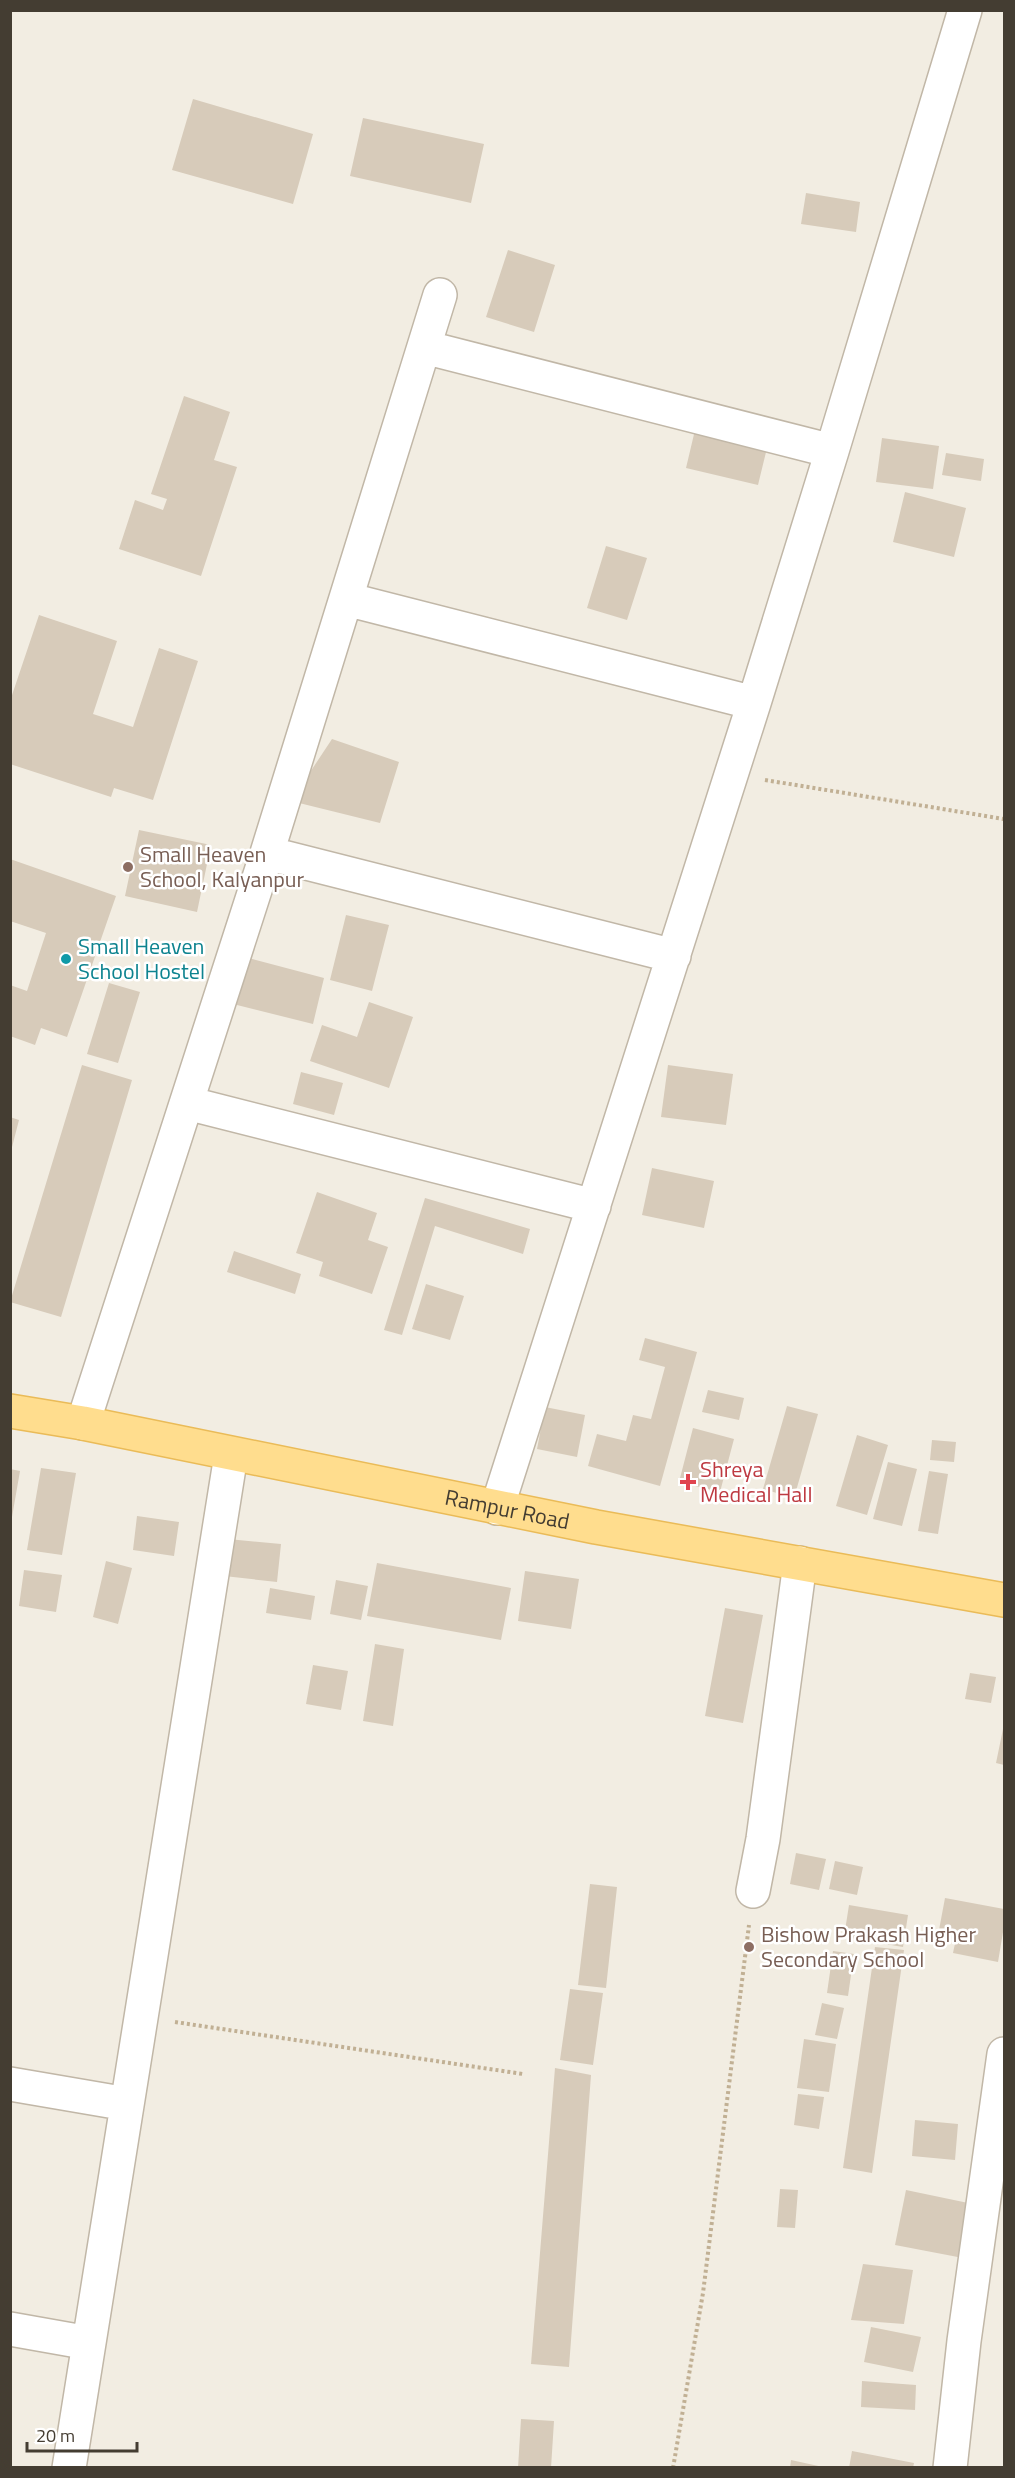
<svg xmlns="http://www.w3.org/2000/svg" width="1015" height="2478" viewBox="0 0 1015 2478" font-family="'Titillium Web',sans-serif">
<rect width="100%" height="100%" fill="#f2ede2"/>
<!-- building -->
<path fill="#d7cbba" d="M 193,99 L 313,134 L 293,204 L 172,170 Z
M 363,118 L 484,144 L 471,203 L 350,176 Z
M 806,193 L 860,202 L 856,232 L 801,224 Z
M 508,250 L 555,265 L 534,332 L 486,317 Z
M 184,396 L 230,412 L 214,460 L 237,467 L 201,576 L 119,549 L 135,500 L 163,510 L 167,499 L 151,494 Z
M 695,430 L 767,448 L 758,485 L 686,468 Z
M 882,438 L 939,446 L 933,489 L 876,482 Z
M 946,453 L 984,459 L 981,481 L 942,475 Z
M 905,492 L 966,508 L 954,557 L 893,542 Z
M 606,546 L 647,558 L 627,620 L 587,608 Z
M 39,615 L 117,641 L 93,714 L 133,727 L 159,648 L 198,661 L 153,800 L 114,788 L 111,797 L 10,764 L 10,701 Z
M 332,739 L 399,762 L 380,823 L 291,801 Z
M 139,830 L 211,845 L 197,912 L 125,896 Z
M 10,859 L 116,896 L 67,1037 L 41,1028 L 35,1045 L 10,1036 L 10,985 L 27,991 L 46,933 L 10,921 Z
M 346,915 L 389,925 L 372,991 L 330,980 Z
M 245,957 L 324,978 L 313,1024 L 233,1004 Z
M 109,983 L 140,992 L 118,1063 L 87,1054 Z
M 369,1002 L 413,1017 L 389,1088 L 310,1061 L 322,1025 L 357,1037 Z
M 82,1065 L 132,1080 L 61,1317 L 10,1302 Z
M 668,1065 L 733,1074 L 726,1125 L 661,1117 Z
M 301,1072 L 343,1083 L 334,1115 L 293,1104 Z
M 10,1117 L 19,1120 L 11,1151 L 10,1151 Z
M 652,1168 L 714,1181 L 704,1228 L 642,1215 Z
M 317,1192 L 377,1213 L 368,1240 L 388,1247 L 372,1294 L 319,1276 L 323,1262 L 296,1253 Z
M 425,1198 L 530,1229 L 523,1254 L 435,1226 L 402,1335 L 384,1330 Z
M 234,1251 L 301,1274 L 295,1294 L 227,1272 Z
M 426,1284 L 464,1296 L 450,1340 L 412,1329 Z
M 645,1338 L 697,1352 L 660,1486 L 588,1466 L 597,1434 L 626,1441 L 633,1415 L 651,1419 L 665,1367 L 639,1360 Z
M 708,1390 L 744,1398 L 739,1420 L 702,1412 Z
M 787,1406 L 818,1414 L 794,1498 L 763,1489 Z
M 545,1407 L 585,1415 L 577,1457 L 537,1449 Z
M 693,1428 L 734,1439 L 720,1492 L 679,1482 Z
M 857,1435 L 888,1445 L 867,1515 L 836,1506 Z
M 932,1440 L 956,1442 L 954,1462 L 930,1460 Z
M 888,1462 L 917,1469 L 902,1526 L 873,1519 Z
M 41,1468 L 76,1473 L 62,1555 L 27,1550 Z
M 10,1469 L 20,1471 L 12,1517 L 10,1517 Z
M 929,1471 L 948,1474 L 938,1534 L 918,1531 Z
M 137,1516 L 179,1522 L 174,1556 L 133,1550 Z
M 228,1539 L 281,1544 L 277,1582 L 224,1576 Z
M 106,1561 L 132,1568 L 118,1624 L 93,1617 Z
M 377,1563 L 511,1588 L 501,1640 L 367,1616 Z
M 24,1570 L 62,1575 L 56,1612 L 19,1606 Z
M 525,1571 L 579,1579 L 571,1629 L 518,1621 Z
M 336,1580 L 368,1586 L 361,1620 L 330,1614 Z
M 270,1588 L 315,1596 L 311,1620 L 266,1613 Z
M 725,1608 L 763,1615 L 743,1723 L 705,1716 Z
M 375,1644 L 404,1649 L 393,1726 L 363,1721 Z
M 313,1665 L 348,1671 L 341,1710 L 306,1704 Z
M 970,1673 L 996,1677 L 991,1703 L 965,1699 Z
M 1003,1729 L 1004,1729 L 1004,1765 L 996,1763 Z
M 796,1853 L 826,1859 L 819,1890 L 790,1884 Z
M 835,1861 L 863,1867 L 857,1895 L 829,1889 Z
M 590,1884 L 617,1887 L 606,1988 L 578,1985 Z
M 945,1898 L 1004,1909 L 1004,1926 L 998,1962 L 953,1953 L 957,1934 L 939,1930 Z
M 849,1905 L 908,1915 L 903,1947 L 844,1937 Z
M 875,1947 L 904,1950 L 872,2173 L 843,2168 Z
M 833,1951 L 854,1954 L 848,1996 L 827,1993 Z
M 570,1989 L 603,1993 L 593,2065 L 560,2060 Z
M 822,2003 L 844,2008 L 837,2039 L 815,2035 Z
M 804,2039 L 836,2044 L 829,2092 L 797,2088 Z
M 555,2068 L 591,2075 L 569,2367 L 531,2364 Z
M 798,2094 L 824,2097 L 819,2129 L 794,2125 Z
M 915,2120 L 958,2124 L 955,2160 L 912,2156 Z
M 780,2189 L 798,2190 L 795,2228 L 777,2227 Z
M 906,2190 L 973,2204 L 963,2258 L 895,2245 Z
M 863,2264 L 913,2270 L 904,2324 L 851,2320 Z
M 871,2327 L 921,2337 L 913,2372 L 864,2362 Z
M 862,2381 L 916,2385 L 915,2410 L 861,2407 Z
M 521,2419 L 554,2421 L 551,2468 L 518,2468 Z
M 852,2451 L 914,2463 L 913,2468 L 849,2468 Z
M 791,2460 L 823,2467 L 823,2468 L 790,2468 Z"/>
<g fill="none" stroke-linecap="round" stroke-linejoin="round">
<defs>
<path id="minor" d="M 424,347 L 832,451
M 346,599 L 754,703
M 267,853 L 674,956
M 187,1103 L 594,1206
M 83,1423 L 267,853 L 440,295
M 497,1508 L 754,703 L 832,451 L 965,10
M 753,1891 L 763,1839 L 800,1563
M 10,2084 L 127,2104
M 10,2329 L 89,2343
M 69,2468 L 231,1455
M 950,2468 L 964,2341 L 1004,2054"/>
<g id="major">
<path id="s1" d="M 10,1411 L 83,1423 L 596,1527 L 1004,1600"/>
</g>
</defs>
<!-- minor casing -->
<use href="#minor" stroke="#c1b7a7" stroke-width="36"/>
<!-- major casing -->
<use href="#major" stroke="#eabb58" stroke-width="36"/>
<!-- path -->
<path stroke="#c1b094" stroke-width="4" stroke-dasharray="3 3" stroke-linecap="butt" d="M 765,780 L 1004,819
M 175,2022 L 523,2074
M 673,2468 L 703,2293 L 749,1925"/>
<!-- minor -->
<use href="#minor" stroke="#fff" stroke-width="33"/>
<!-- major -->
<use href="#major" stroke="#ffdd8e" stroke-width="33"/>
</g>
<!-- markers -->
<g fill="#8d6e63" stroke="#fff" stroke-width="2">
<circle cx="128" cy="867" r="6"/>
<circle cx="749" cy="1947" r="6"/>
</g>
<circle fill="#0f9aa8" stroke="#fff" stroke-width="2" cx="66" cy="959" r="6"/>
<path fill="#e0444e" stroke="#fff" stroke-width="2" d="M685 1473h6v6h6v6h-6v6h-6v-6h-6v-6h6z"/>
<g text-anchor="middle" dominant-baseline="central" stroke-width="5" stroke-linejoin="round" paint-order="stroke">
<!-- education labels -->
<g font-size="22" fill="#785e54" stroke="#fff" text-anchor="start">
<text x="140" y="854">Small Heaven<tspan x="140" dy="25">School, Kalyanpur</tspan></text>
<text x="761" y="1934">Bishow Prakash Higher<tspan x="761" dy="25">Secondary School</tspan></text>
</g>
<!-- culture labels -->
<g font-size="22" fill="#0d838f" stroke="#fff" text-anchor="start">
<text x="78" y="946">Small Heaven<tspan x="78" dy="25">School Hostel</tspan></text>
</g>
<!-- health labels -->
<g font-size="22" fill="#be3a42" stroke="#fff" text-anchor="start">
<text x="700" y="1469">Shreya<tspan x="700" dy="25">Medical Hall</tspan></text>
</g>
<!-- street labels -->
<g font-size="22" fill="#443d32" stroke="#fff">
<text stroke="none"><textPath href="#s1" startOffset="507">Rampur Road</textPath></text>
</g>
</g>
<!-- border -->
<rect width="1015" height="2478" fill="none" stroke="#443d32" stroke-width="24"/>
<!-- scale -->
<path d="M27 2442v9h110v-9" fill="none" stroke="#443d32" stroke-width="3"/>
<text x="36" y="2442" font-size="18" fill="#443d32" stroke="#ffffff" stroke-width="4.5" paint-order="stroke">20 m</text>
</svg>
